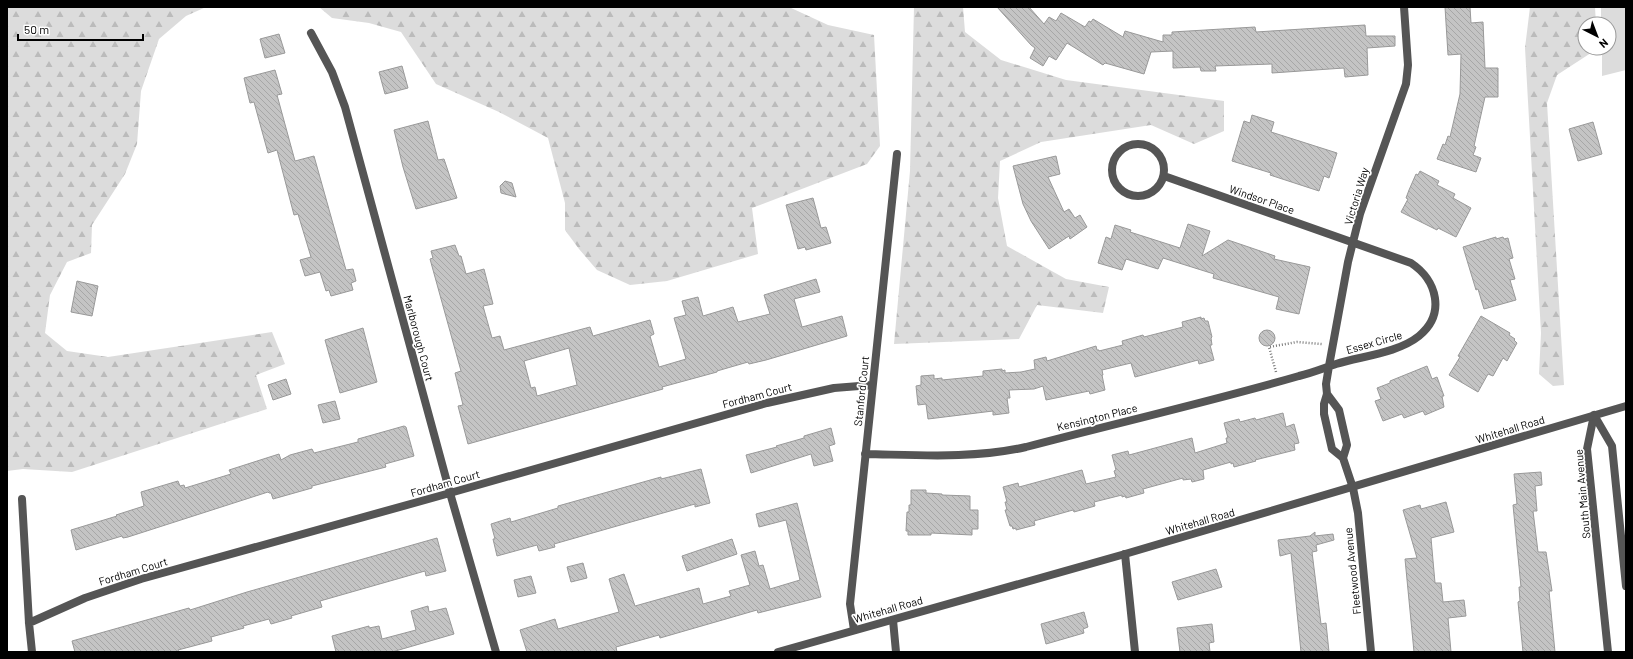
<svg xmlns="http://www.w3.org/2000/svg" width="1633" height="659" viewBox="0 0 1633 659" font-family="Barlow,sans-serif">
<defs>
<pattern id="forest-firs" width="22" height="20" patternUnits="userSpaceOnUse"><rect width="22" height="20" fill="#dcdcdc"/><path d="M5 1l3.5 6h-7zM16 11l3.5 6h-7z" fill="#bbb"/></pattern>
<pattern id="building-back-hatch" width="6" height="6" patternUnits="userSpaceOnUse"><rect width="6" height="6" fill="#c4c4c4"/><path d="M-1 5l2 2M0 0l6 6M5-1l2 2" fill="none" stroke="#a7a7a7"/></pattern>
</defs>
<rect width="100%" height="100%" fill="#fff"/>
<!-- green -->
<path fill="#dcdcdc" d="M 1601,7 L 1626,7 L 1626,70 L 1602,76 L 1602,48 L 1609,48 L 1609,24 L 1601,24 Z"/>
<!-- forest -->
<path fill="url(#forest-firs)" d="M 7,7 L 206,7 L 186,16 L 159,39 L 141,91 L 137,144 L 125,174 L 92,225 L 91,253 L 67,262 L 50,295 L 45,333 L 67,351 L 108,357 L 272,332 L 285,364 L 256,375 L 267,409 L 72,472 L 23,469 L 7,471 Z
M 319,7 L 789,7 L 828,25 L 874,35 L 880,146 L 867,164 L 752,208 L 758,254 L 667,281 L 630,285 L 597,270 L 579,249 L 565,230 L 565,203 L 548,138 L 499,112 L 436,84 L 401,32 L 369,23 L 332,18 Z
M 914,7 L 963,7 L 965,32 L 1001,60 L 1066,80 L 1224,101 L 1224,131 L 1194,144 L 1151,125 L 1041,142 L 1000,161 L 998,198 L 1007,246 L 1066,279 L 1109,287 L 1103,313 L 1037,305 L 1019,339 L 894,344 L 910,171 Z
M 1530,7 L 1595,7 L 1596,24 L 1585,24 L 1585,48 L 1597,48 L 1597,49 L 1557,75 L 1547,103 L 1564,385 L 1553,386 L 1539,374 L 1541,333 L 1525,48 Z"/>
<!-- building -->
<path fill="url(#building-back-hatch)" stroke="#999" fill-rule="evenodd" d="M 997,7 L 1029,7 L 1044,24 L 1049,17 L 1056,21 L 1061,13 L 1085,27 L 1089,21 L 1091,22 L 1093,19 L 1123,37 L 1125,31 L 1163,42 L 1163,35 L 1172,35 L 1172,32 L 1255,27 L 1256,32 L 1365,25 L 1366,36 L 1395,36 L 1395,46 L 1367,48 L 1368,75 L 1345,77 L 1344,68 L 1272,73 L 1272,64 L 1215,66 L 1216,71 L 1201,71 L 1200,67 L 1173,68 L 1173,51 L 1151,52 L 1144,74 L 1105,63 L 1103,65 L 1067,43 L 1056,60 L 1049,56 L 1043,66 L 1030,58 L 1035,48 L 1031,45 Z
M 1445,7 L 1470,7 L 1471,23 L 1483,22 L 1485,68 L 1498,68 L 1498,97 L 1485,97 L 1474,146 L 1476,147 L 1473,155 L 1481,158 L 1476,172 L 1437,159 L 1443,144 L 1445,145 L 1448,136 L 1450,137 L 1460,94 L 1461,54 L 1448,55 Z
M 279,34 L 285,53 L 265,58 L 260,39 Z
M 402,66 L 408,88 L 385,94 L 379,72 Z
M 275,70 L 282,94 L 277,95 L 295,161 L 314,156 L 346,270 L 353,269 L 356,281 L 351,283 L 353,290 L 331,296 L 329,290 L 326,291 L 320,272 L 305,276 L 300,260 L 311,257 L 298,214 L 294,215 L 277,150 L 268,153 L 254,102 L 250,103 L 244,78 Z
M 1252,115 L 1274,122 L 1271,132 L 1337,153 L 1329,178 L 1324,176 L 1319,191 L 1270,175 L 1271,173 L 1232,161 L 1244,121 L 1250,123 Z
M 428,121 L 438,160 L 444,159 L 457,198 L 416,209 L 403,167 L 394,130 Z
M 1593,122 L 1602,154 L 1578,161 L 1569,129 Z
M 1056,156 L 1060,174 L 1048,177 L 1064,212 L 1069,209 L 1075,218 L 1080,215 L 1087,227 L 1070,239 L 1069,236 L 1049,249 L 1031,221 L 1023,204 L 1013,166 Z
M 1420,171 L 1439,181 L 1437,185 L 1455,194 L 1453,198 L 1471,208 L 1456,237 L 1438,228 L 1437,230 L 1401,212 L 1408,199 L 1406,198 L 1409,190 L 1416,174 L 1418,175 Z
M 505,181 L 512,183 L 516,197 L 501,193 L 500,186 Z
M 813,198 L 821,228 L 826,227 L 831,243 L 806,250 L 805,247 L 798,249 L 786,205 Z
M 1188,224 L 1210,231 L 1202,256 L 1228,240 L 1275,256 L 1274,259 L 1310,267 L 1299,314 L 1276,309 L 1279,297 L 1213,278 L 1214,274 L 1163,258 L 1158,269 L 1126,259 L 1122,270 L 1098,263 L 1106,237 L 1111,239 L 1115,225 L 1131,230 L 1130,232 L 1180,248 Z
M 1496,237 L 1496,239 L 1503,237 L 1504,239 L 1508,238 L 1513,258 L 1509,259 L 1515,279 L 1510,280 L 1516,300 L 1484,309 L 1478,289 L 1476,290 L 1463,247 Z
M 455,245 L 459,256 L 461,256 L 466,274 L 484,269 L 493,304 L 483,306 L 492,338 L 500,336 L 504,350 L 590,327 L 593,336 L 650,320 L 654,334 L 650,336 L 659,367 L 686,359 L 674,318 L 686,315 L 682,301 L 698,297 L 703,316 L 733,307 L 738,322 L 770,314 L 764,295 L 816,279 L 820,292 L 794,299 L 802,327 L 842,316 L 847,336 L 766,360 L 749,364 L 748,362 L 717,371 L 717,372 L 662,387 L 663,389 L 468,444 L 458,406 L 463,405 L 455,373 L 461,371 L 430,259 L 433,258 L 431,251 ZM 569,348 L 577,385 L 537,396 L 535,387 L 531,388 L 524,361 Z
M 77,281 L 98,286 L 92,316 L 71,312 Z
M 1481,316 L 1510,333 L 1509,335 L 1515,339 L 1514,340 L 1517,343 L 1507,361 L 1503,358 L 1493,376 L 1488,374 L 1478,392 L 1449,375 L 1460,357 L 1458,356 Z
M 1201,317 L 1201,319 L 1204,318 L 1205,321 L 1208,321 L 1212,337 L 1211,338 L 1212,345 L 1210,345 L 1214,360 L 1199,364 L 1198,360 L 1135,377 L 1131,363 L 1102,370 L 1103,375 L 1102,375 L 1105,390 L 1090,394 L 1089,391 L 1046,400 L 1043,386 L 1034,389 L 1009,390 L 1010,398 L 1007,398 L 1009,413 L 993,415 L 993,411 L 928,419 L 926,404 L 918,405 L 916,386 L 921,385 L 921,376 L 934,375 L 934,379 L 942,378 L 942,380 L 983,376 L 983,371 L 1002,369 L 1002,371 L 1005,370 L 1005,373 L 1021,372 L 1035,369 L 1034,360 L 1046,357 L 1047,361 L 1096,346 L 1097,350 L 1099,350 L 1099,351 L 1123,345 L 1122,341 L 1143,335 L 1144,337 L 1183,327 L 1182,322 Z
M 363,328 L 377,382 L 340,393 L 325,340 Z
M1259 338a8 8 0 1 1 16 0a8 8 0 1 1-16 0Z
M 1427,366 L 1432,379 L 1437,377 L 1444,396 L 1442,396 L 1444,407 L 1425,415 L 1423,411 L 1404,418 L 1402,414 L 1383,421 L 1375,401 L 1381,399 L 1377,388 L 1390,383 L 1390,381 Z
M 286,379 L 291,394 L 273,400 L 268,385 Z
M 335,401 L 340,419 L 323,423 L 318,405 Z
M 1283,413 L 1286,427 L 1294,424 L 1299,443 L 1294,444 L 1295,450 L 1255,460 L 1256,461 L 1234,467 L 1233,463 L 1231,464 L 1231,462 L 1203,470 L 1204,479 L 1192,482 L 1191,479 L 1183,480 L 1183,478 L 1143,489 L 1144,493 L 1126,498 L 1125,496 L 1122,497 L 1122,495 L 1094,502 L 1095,506 L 1074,512 L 1073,510 L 1034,521 L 1035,525 L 1016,530 L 1016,528 L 1013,529 L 1012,526 L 1010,526 L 1005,510 L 1007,510 L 1005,502 L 1007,502 L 1003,487 L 1018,483 L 1019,487 L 1082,470 L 1086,484 L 1116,477 L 1114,471 L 1116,470 L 1112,455 L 1128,451 L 1129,455 L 1192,438 L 1195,453 L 1227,443 L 1226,438 L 1228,438 L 1224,423 L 1239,419 L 1240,422 L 1255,418 L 1256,420 Z
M 404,426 L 406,427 L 414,456 L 385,464 L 386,467 L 312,486 L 312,488 L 273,499 L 271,493 L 269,493 L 268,492 L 128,537 L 123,538 L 122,536 L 76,550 L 71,530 L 117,516 L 116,515 L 144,506 L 141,492 L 178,481 L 180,486 L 184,485 L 185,488 L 231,474 L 229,470 L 279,454 L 281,460 L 290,455 L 312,449 L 314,453 L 358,442 L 358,439 Z
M 831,428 L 835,444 L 829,446 L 833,461 L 814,466 L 811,454 L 751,473 L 746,455 L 777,447 L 776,446 L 804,438 L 804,436 Z
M 701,469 L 710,503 L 695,507 L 695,504 L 631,522 L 554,544 L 555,547 L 539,551 L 537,545 L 497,556 L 493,539 L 495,539 L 491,524 L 510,518 L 511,522 L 558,508 L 558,506 L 661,477 L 661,479 Z
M 1541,472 L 1542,485 L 1535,486 L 1537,511 L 1533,511 L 1538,552 L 1546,552 L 1552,591 L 1549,591 L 1555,652 L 1523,652 L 1518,602 L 1520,601 L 1519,587 L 1521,587 L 1513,505 L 1517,504 L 1514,474 Z
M 911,490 L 926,490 L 926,493 L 942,494 L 942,495 L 970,496 L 970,510 L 978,510 L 978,529 L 972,529 L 972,535 L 931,533 L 931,535 L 908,535 L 908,531 L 906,531 L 907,512 L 909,512 L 909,505 L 911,505 Z
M 1446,502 L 1454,532 L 1431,538 L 1435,583 L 1441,583 L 1443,602 L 1464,600 L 1466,616 L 1448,618 L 1451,652 L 1414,652 L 1405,559 L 1417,558 L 1403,510 L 1420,505 L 1421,509 Z
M 797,503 L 821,597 L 758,613 L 757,610 L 660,638 L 659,635 L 616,647 L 617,652 L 527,652 L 520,630 L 555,619 L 558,629 L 619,612 L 609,579 L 624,574 L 635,606 L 699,588 L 703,604 L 731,596 L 729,591 L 750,585 L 741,555 L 755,551 L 759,566 L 763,565 L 770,589 L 800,580 L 786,520 L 759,527 L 756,514 Z
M 1315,532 L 1315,536 L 1333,534 L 1334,540 L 1316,545 L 1317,551 L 1312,552 L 1321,624 L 1326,623 L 1329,652 L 1301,652 L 1291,553 L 1280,556 L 1278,540 L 1310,536 Z
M 437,538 L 446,571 L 426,576 L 425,571 L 320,601 L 322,607 L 291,616 L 292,618 L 271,624 L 269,619 L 243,626 L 244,628 L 211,637 L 212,641 L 178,650 L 179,652 L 75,652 L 72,641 L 189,608 L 190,610 L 247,592 Z
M 732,539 L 737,554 L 687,571 L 682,556 Z
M 583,563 L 587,578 L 571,582 L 567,567 Z
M 1216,569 L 1222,587 L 1178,600 L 1172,582 Z
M 531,576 L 536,593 L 518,597 L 514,580 Z
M 428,606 L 429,612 L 446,608 L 454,634 L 392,652 L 336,652 L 332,636 L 369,626 L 369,628 L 379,626 L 382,639 L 416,630 L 411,611 Z
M 1084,612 L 1088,627 L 1083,629 L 1084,633 L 1046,644 L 1041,624 Z
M 1212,624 L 1214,642 L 1209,643 L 1210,652 L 1180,652 L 1177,628 Z"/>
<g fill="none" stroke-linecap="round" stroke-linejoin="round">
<!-- path -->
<path stroke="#777" stroke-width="2.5" stroke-dasharray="1 2" stroke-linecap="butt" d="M 1276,372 L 1269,347 L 1297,342 L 1322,344"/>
<!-- minor -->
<path stroke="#555" stroke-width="8" d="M 311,33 L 332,72 L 345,107 L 450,493 L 496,652
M1112 170a26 26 0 1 1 52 0a26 26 0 1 1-52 0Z
M 1327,394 L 1339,410 L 1347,445 L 1343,458 L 1332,449 L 1324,414 L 1324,404 L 1327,394 L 1326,384 L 1329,366 L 1348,262 L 1360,214 L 1406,84 L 1408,65 L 1404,7
M 1594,415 L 1587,449 L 1608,652
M 1594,415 L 1612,446 L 1626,586
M 865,454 C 919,455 973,459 1026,447 C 1117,423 1209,402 1299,376 C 1312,373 1324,368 1336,364 C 1362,356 1398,353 1419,336 C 1446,314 1437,280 1411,263 L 1164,176
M 1343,458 L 1353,488 L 1358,513 L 1371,652
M 22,499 L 29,623 L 32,652
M 1125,554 L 1135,652
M 893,620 L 896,652
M 29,623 L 85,598 L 141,579 L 450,493 L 767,403 L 834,388 L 872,385
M 854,630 L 850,604 L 897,154"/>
<!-- tertiary -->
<path stroke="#555" stroke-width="8" d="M 778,652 L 1125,554 L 1626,406"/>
</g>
<g text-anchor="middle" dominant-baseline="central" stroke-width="3.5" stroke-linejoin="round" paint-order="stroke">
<!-- street labels -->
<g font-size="11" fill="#000" stroke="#fff">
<text transform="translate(1356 196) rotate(-73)">Victoria Way</text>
<text transform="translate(1262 199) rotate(19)">Windsor Place</text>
<text transform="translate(419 338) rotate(75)">Marlborough Court</text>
<text transform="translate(1374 342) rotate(-16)">Essex Circle</text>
<text transform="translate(861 391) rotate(-84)">Stanford Court</text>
<text transform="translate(757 395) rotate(-15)">Fordham Court</text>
<text transform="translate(1097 417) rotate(-14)">Kensington Place</text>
<text transform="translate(1510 429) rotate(-17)">Whitehall Road</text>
<text transform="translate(445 483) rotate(-16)">Fordham Court</text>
<text transform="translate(1582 494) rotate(-95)">South Main Avenue</text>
<text transform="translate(1200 521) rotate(-16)">Whitehall Road</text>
<text transform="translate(133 571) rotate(-17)">Fordham Court</text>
<text transform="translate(1352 571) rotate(-96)">Fleetwood Avenue</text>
<text transform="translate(888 609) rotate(-16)">Whitehall Road</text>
</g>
</g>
<!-- border -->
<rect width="1633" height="659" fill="none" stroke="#000000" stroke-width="16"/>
<!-- north arrow -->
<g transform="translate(1597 36) rotate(138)"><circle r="19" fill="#ffffff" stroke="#999999"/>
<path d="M0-3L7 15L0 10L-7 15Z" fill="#000000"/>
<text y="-6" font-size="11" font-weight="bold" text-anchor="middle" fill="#000000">N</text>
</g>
<!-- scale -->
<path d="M18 34v6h125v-6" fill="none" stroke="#000000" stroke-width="2"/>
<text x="24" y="34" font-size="12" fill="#000000" stroke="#ffffff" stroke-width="3" paint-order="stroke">50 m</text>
</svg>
